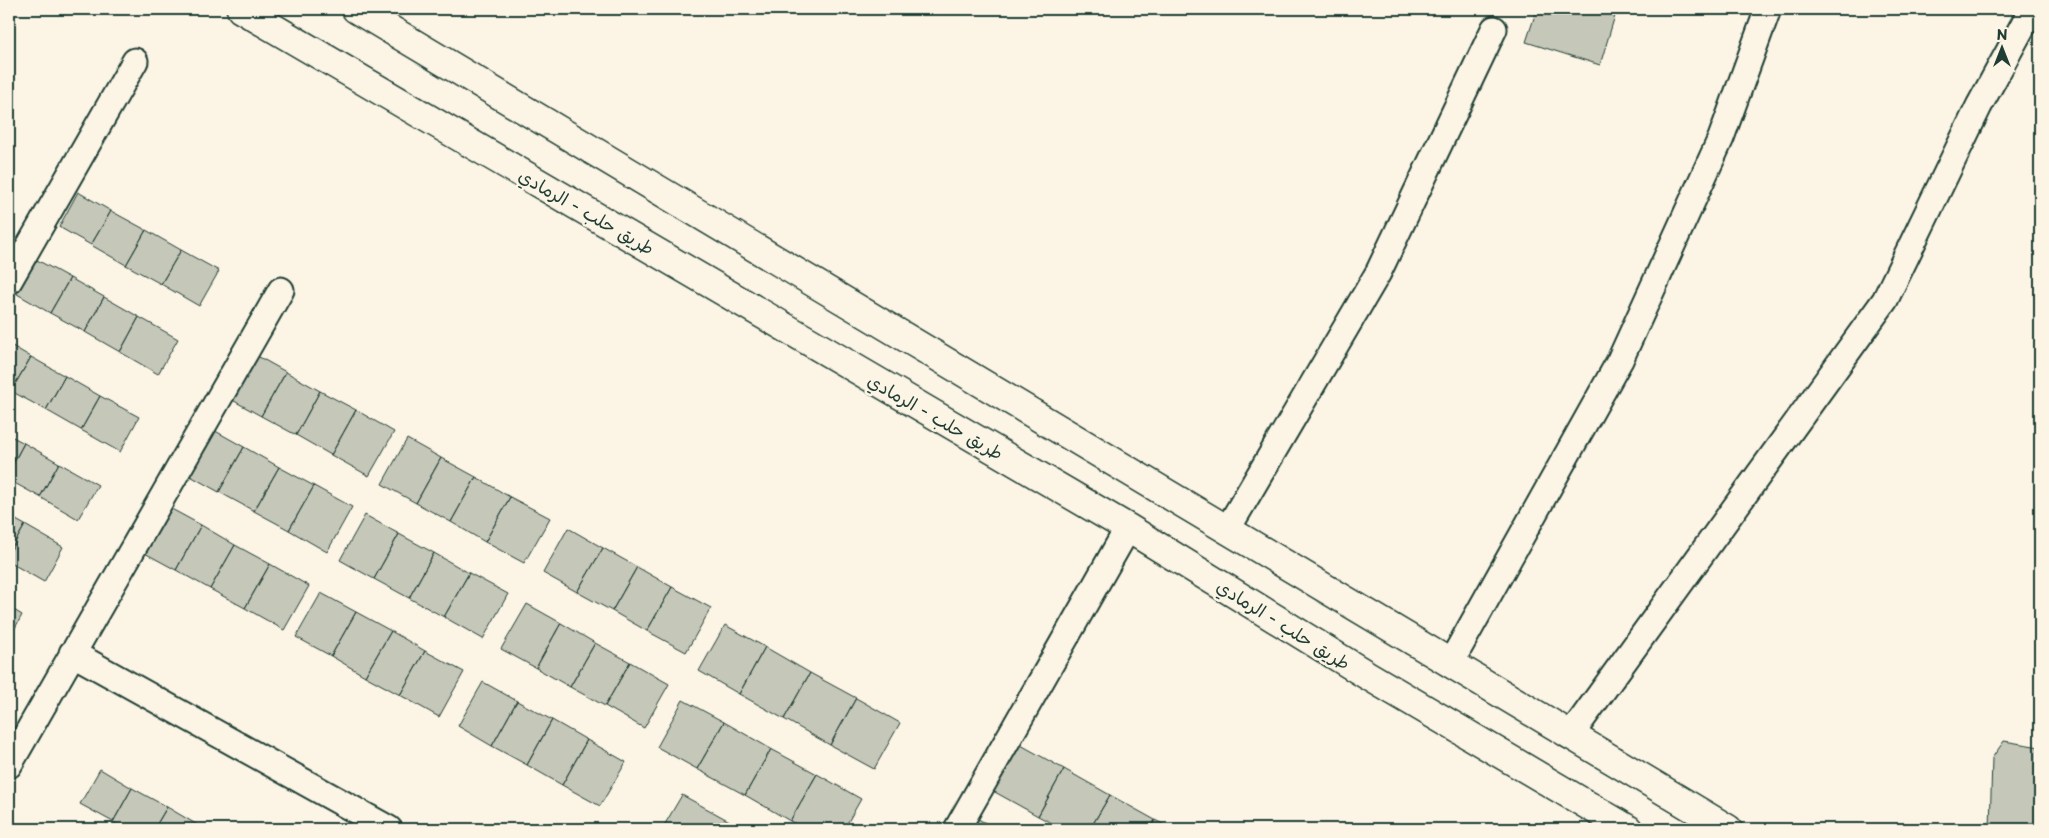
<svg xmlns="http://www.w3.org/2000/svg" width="2049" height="838" viewBox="0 0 2049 838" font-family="'Playpen Sans','Playpen Sans Arabic',sans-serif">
<rect width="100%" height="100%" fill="#fcf5e5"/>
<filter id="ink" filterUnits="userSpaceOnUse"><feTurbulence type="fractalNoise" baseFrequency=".02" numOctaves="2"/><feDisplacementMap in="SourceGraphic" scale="10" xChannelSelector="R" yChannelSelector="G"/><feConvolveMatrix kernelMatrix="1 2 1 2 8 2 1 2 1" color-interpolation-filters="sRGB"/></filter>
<g filter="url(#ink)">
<!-- building -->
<path fill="#c5c7b9" stroke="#1f3d34" d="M 1537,9 L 1617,9 L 1600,65 L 1526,42 Z
M 78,192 L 111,211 L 91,245 L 59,227 Z
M 111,211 L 146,230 L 126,265 L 91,245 Z
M 146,230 L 181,250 L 161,284 L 126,265 Z
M 181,250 L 219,271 L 199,306 L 161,284 Z
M 37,260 L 70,278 L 50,313 L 17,294 Z
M 70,278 L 104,297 L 85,332 L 50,313 Z
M 104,297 L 139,317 L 120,352 L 85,332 Z
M 139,317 L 178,339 L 158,374 L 120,352 Z
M 9,344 L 31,357 L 11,391 L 9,390 Z
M 252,353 L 286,372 L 261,416 L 227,397 Z
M 31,357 L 65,376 L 46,410 L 11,391 Z
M 286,372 L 320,391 L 296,435 L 261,416 Z
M 65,376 L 100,396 L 81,430 L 46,410 Z
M 320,391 L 356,410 L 331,455 L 296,435 Z
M 100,396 L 139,417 L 120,452 L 81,430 Z
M 356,410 L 394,432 L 369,476 L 331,455 Z
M 210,428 L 244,447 L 219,492 L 185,473 Z
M 9,435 L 24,443 L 9,471 Z
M 407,439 L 441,458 L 416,503 L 382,484 Z
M 24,443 L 59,463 L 40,497 L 9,480 L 9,471 Z
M 244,447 L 279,467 L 254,511 L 219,492 Z
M 441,458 L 476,477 L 451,522 L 416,503 Z
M 59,463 L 98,485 L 78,519 L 40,497 Z
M 279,467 L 314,486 L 289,530 L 254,511 Z
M 476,477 L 510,497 L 485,542 L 451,522 Z
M 314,486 L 352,507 L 327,552 L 289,530 Z
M 510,497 L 550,518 L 524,563 L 485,542 Z
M 166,506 L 201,525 L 176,570 L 141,551 Z
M 365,515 L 399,534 L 374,579 L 340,560 Z
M 9,516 L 25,525 L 9,553 Z
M 25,525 L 63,547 L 44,582 L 9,562 L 9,553 Z
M 201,525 L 235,545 L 210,589 L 176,570 Z
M 568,528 L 603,548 L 577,592 L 543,573 Z
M 399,534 L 434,553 L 409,598 L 374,579 Z
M 235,545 L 270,564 L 245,608 L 210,589 Z
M 603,548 L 637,567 L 612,611 L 577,592 Z
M 434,553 L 469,573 L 444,617 L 409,598 Z
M 270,564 L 309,586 L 284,630 L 245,608 Z
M 637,567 L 672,587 L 647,631 L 612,611 Z
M 469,573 L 508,594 L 483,639 L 444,617 Z
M 672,587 L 711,608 L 686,652 L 647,631 Z
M 321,593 L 356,612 L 331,656 L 296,637 Z
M 527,604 L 561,623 L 536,668 L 501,649 Z
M 9,607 L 22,615 L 9,639 Z
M 356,612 L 391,631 L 365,676 L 331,656 Z
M 561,623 L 595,643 L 570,687 L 536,668 Z
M 725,625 L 765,647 L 739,694 L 699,671 Z
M 391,631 L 425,651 L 400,695 L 365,676 Z
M 595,643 L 630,662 L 605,706 L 570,687 Z
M 765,647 L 810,673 L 784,719 L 739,694 Z
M 425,651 L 464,672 L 439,717 L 400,695 Z
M 630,662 L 669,684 L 644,728 L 605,706 Z
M 810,673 L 856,698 L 830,745 L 784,719 Z
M 483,682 L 517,701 L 492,746 L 458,726 Z
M 856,698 L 900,723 L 874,769 L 830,745 Z
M 683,700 L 724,722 L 697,769 L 657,747 Z
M 517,701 L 552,720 L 527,765 L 492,746 Z
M 552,720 L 587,740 L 562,785 L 527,765 Z
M 724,722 L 771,749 L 745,795 L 697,769 Z
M 587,740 L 626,762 L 600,806 L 562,785 Z
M 2004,741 L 2040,747 L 2040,829 L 1990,829 L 1992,758 Z
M 1019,744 L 1064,769 L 1038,816 L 993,791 Z
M 771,749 L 817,774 L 790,821 L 745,795 Z
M 100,769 L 132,788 L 113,822 L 80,804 Z
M 1064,769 L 1110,795 L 1090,829 L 1063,829 L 1038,816 Z
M 817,774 L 861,799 L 844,829 L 806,829 L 790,821 Z
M 132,788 L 167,807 L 154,829 L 125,829 L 113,822 Z
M 682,795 L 744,829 L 662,829 Z
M 1110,795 L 1155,820 L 1150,829 L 1090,829 Z
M 167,807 L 201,827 L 200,829 L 154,829 Z
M 978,819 L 997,829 L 972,829 Z
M 1155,820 L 1172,829 L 1150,829 Z"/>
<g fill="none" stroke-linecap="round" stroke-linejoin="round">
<defs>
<path id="minor" d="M 9,281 L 135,61
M 1227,530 L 1378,273 L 1494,29
M 72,653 L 389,829
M 1450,664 L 1620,360 L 1721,138 L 1768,9
M 1570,736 L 1885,300 L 1979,106 L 2032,9
M 9,765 L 281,290
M 957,829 L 1128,528"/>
<path id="trunk" d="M 241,9 L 1128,528 L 1367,675 L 1628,829
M 356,9 L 1728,829"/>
</defs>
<!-- minor casing -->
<use href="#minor" stroke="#1f3d34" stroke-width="29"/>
<!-- trunk casing -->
<use href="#trunk" stroke="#1f3d34" stroke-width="31"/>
<!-- minor -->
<use href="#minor" stroke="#fcf5e5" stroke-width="25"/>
<!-- trunk -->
<use href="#trunk" stroke="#fcf5e5" stroke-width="28"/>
</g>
</g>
<g text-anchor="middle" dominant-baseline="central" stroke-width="5" stroke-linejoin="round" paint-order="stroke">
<!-- street labels -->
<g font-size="18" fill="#1f3d34" stroke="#fcf5e5">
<text transform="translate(587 211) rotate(30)">طريق حلب - الرمادي</text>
<text transform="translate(936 416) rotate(30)">طريق حلب - الرمادي</text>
<text transform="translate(1284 624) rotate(32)">طريق حلب - الرمادي</text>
</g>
</g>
<!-- margin -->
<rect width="2049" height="838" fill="none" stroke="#fcf5e5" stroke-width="30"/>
<rect x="15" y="15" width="2019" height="808" fill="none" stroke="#1f3d34" stroke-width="2" filter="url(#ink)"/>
<!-- north arrow -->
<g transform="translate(2002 48)" stroke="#fcf5e5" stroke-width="4" paint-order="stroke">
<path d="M0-4L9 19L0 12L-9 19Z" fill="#1f3d34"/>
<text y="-8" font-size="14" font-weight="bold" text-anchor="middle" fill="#1f3d34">N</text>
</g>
</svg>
